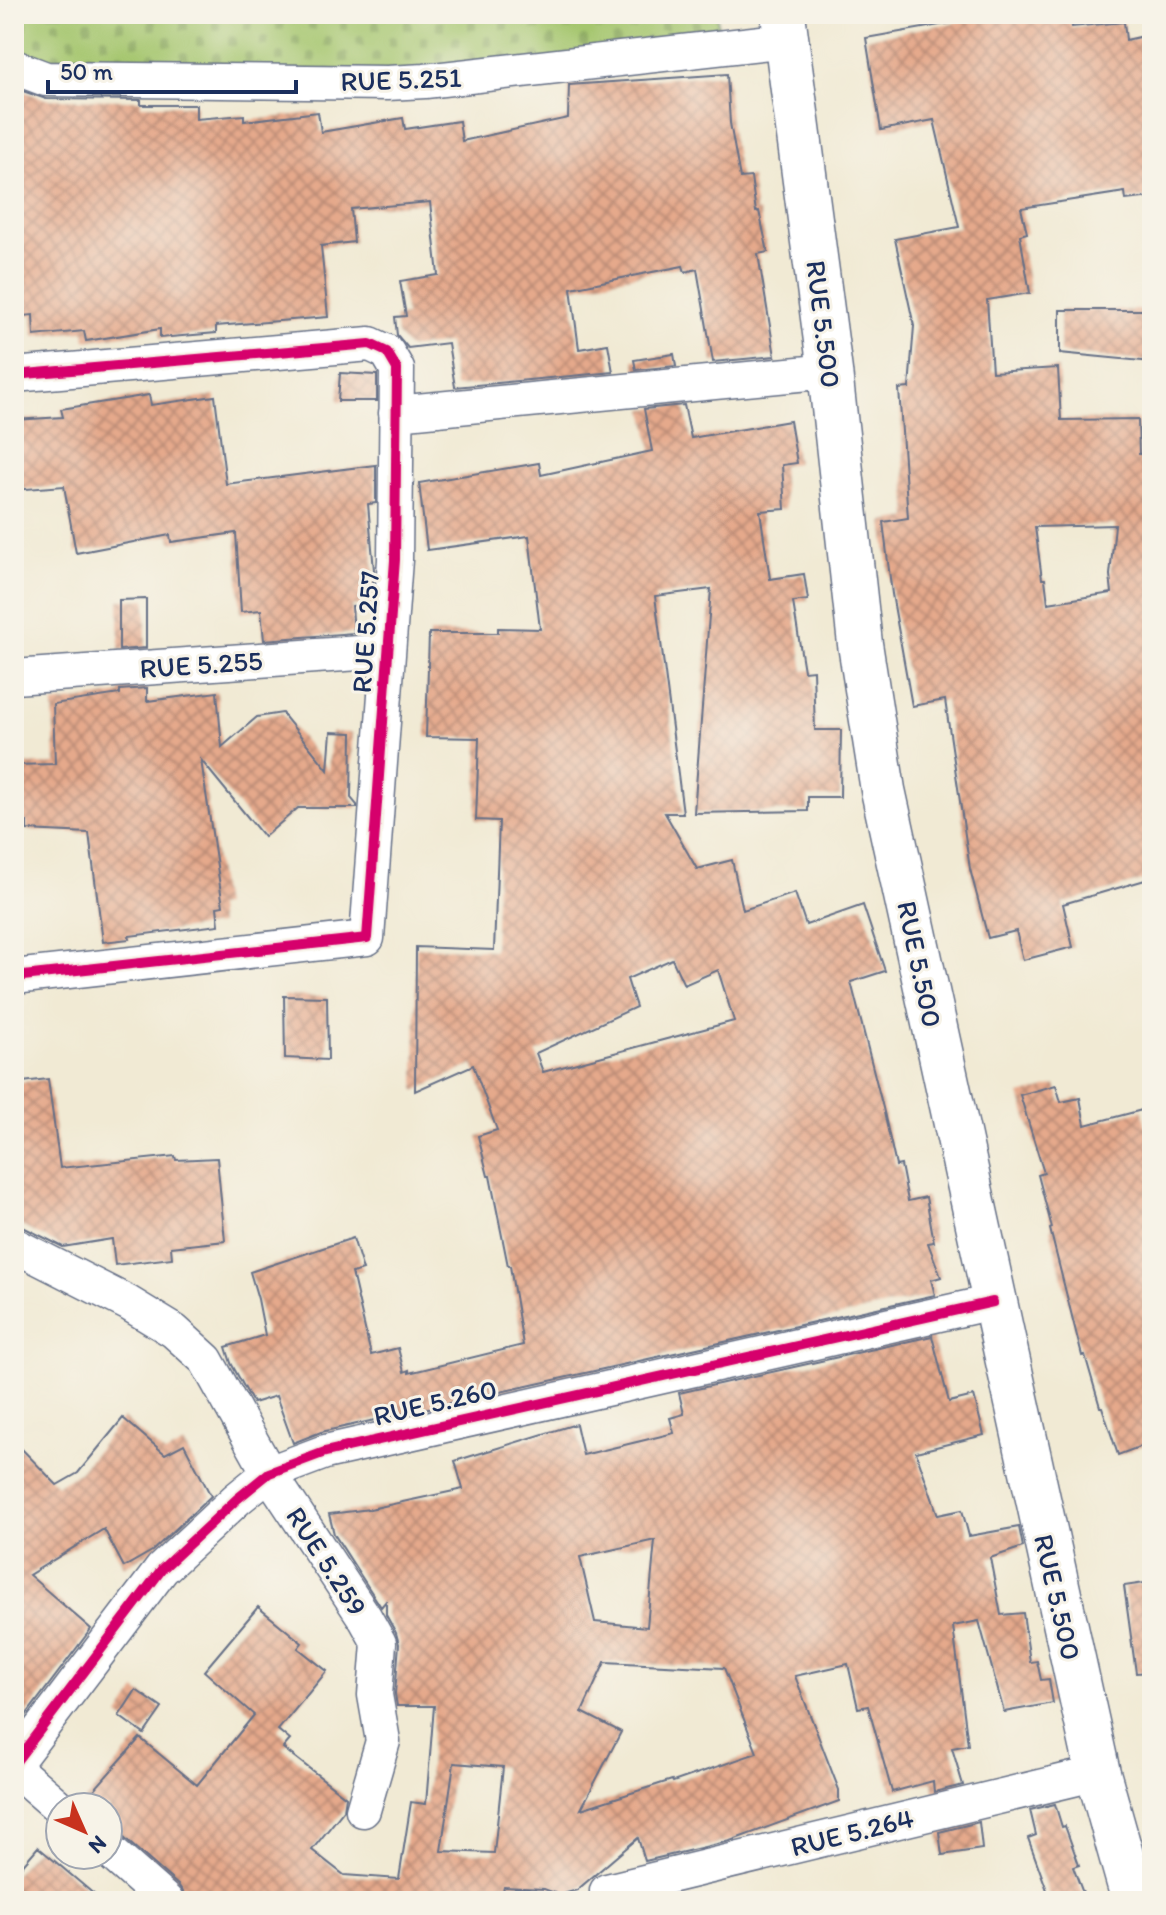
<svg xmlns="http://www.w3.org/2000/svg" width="1166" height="1915" viewBox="0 0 1166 1915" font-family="Itim,sans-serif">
<defs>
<pattern id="cemetery-stones" width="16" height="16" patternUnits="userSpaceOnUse" patternTransform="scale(2)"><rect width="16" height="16" fill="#a5c66e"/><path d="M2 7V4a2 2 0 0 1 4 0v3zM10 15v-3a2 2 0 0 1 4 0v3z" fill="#8daa62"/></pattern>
<pattern id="building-cross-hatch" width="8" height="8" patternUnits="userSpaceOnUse" patternTransform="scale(2)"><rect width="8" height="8" fill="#e5a98b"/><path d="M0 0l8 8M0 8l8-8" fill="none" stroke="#b98a75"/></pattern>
</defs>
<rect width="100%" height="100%" fill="#f7f3e8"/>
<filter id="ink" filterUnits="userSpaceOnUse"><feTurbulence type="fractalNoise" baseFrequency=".0125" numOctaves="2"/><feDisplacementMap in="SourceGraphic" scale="16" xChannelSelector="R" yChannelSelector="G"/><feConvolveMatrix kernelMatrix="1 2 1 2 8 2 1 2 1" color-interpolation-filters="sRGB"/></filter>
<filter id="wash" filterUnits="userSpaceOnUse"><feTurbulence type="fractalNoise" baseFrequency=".006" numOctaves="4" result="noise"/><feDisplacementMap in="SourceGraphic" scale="32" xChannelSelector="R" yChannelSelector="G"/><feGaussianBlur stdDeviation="1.8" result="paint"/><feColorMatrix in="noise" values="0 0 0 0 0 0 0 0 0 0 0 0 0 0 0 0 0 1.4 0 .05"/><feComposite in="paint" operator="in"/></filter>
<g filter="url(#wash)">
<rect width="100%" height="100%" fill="#f1ead4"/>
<!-- cemetery -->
<path fill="url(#cemetery-stones)" stroke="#607a66" stroke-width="2" d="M 14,14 L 717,14 L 718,27 L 407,90 L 14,64 Z"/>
<g id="blocks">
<!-- building -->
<path fill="url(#building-cross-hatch)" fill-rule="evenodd" d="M 1002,14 L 1070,14 L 1072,27 L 1124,22 L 1126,40 L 1152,34 L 1152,197 L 1126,200 L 1125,192 L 1021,208 L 1027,233 L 1020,235 L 1030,293 L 987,300 L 992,372 L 1058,368 L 1061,420 L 1138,419 L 1139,454 L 1152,454 L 1152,878 L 1063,904 L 1073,947 L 1023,960 L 1016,931 L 988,938 L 970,869 L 945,700 L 912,706 L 892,594 L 883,522 L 908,518 L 899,389 L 909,388 L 914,326 L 895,239 L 959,227 L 934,120 L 881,130 L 866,38 ZM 1115,525 L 1110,575 L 1112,593 L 1048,603 L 1045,579 L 1042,579 L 1035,527 Z
M 727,74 L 730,123 L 740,178 L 751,177 L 756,212 L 759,211 L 768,252 L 758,254 L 775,356 L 713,362 L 697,269 L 685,272 L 683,266 L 571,288 L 579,349 L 608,344 L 613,372 L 455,387 L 448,343 L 408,348 L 397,335 L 395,317 L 406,316 L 400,281 L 438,275 L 430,202 L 351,209 L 354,242 L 321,246 L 328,317 L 216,326 L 216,333 L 160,338 L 160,329 L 86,341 L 84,331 L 34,336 L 33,315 L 14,317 L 14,88 L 46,99 L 141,100 L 141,105 L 196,105 L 196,119 L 244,115 L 244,121 L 318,112 L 321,132 L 403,118 L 405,129 L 459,121 L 462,141 L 568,118 L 569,85 Z
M 1060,310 L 1152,310 L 1152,362 L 1060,353 Z
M 674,354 L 676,366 L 636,370 L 634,360 Z
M 340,373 L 377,375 L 377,401 L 338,401 Z
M 149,395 L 151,405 L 215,396 L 226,484 L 376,465 L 376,503 L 368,504 L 374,570 L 372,604 L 352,606 L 354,633 L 264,640 L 261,610 L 241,612 L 236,533 L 171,542 L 170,535 L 76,553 L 64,486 L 14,490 L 14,420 L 63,417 L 61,409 Z
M 684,405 L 691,438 L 790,421 L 797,463 L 782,465 L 785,509 L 760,511 L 770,579 L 804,574 L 808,600 L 793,602 L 804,671 L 813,670 L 815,730 L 841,730 L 840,797 L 808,797 L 808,811 L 694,813 L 711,589 L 655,596 L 683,813 L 665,813 L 697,869 L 732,860 L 743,910 L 795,893 L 806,925 L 863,905 L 885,971 L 851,982 L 883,1108 L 896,1166 L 901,1165 L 908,1201 L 926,1197 L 934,1242 L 928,1243 L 941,1277 L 931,1280 L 935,1295 L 321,1432 L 293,1443 L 276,1396 L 253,1403 L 231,1363 L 226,1347 L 265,1335 L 258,1299 L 250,1272 L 353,1238 L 363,1270 L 352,1273 L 371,1355 L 398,1348 L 404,1372 L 409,1370 L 409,1373 L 523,1345 L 510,1266 L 508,1266 L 490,1176 L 488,1176 L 478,1136 L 497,1130 L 473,1065 L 415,1091 L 416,947 L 494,950 L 499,821 L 476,820 L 479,738 L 426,737 L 429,633 L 498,633 L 498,628 L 540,629 L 529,536 L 427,550 L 419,483 L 539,463 L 541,475 L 652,451 L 644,409 ZM 672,959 L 684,985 L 718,970 L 734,1021 L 543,1072 L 536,1053 L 636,1007 L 627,979 Z
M 146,599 L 146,648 L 119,650 L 119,600 Z
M 147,688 L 147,701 L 217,692 L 222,747 L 257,717 L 282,713 L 328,770 L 331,732 L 352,733 L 351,798 L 357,805 L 357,808 L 298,808 L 264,837 L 201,760 L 223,906 L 217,907 L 219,925 L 129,936 L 130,939 L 103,942 L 89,833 L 27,830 L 27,822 L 15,822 L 14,765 L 55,764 L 53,704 L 120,694 L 120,690 Z
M 284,996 L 327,997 L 328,1060 L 285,1058 Z
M 48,1079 L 60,1168 L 175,1156 L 176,1160 L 217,1158 L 225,1241 L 171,1247 L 172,1258 L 115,1265 L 112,1239 L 63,1247 L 23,1227 L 14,1225 L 14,1083 Z
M 1056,1085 L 1061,1102 L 1080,1098 L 1085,1125 L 1142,1110 L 1152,1150 L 1152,1442 L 1118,1455 L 1102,1407 L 1100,1407 L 1085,1355 L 1082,1356 L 1050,1229 L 1052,1228 L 1038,1175 L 1044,1173 L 1020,1095 Z
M 932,1336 L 949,1402 L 974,1396 L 984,1435 L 916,1452 L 938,1515 L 962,1510 L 969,1536 L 1019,1527 L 1023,1547 L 990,1558 L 1001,1615 L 1023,1613 L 1030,1662 L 1037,1661 L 1041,1680 L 1049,1679 L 1053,1703 L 1004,1712 L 979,1621 L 953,1626 L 968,1745 L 952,1748 L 963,1785 L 934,1792 L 933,1781 L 892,1792 L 868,1706 L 858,1708 L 848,1664 L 795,1676 L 839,1790 L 839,1801 L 730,1841 L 645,1861 L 638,1838 L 577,1890 L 560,1895 L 544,1889 L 504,1887 L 500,1901 L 189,1901 L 179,1886 L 108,1824 L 108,1807 L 79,1807 L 140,1738 L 197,1785 L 254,1715 L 204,1671 L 258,1607 L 302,1643 L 298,1648 L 327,1671 L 278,1730 L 290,1740 L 283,1748 L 346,1797 L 344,1810 L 312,1850 L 344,1875 L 399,1879 L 411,1802 L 426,1804 L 434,1706 L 397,1706 L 395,1694 L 399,1644 L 396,1633 L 386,1615 L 386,1601 L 381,1607 L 334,1534 L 329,1514 L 370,1509 L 463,1489 L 455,1461 L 576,1424 L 583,1455 L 674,1433 L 670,1418 L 684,1414 L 679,1393 ZM 655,1540 L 647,1627 L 595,1622 L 580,1557 ZM 605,1662 L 724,1668 L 757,1753 L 673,1782 L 672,1780 L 581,1809 L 621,1732 L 582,1712 ZM 454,1763 L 503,1767 L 494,1853 L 441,1851 Z
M 123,1418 L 165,1454 L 184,1444 L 211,1496 L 152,1551 L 124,1567 L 104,1529 L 29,1575 L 91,1629 L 14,1731 L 14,1441 L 57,1485 L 78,1473 Z
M 1152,1582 L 1152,1672 L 1136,1673 L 1124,1586 Z
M 136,1690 L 162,1708 L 144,1734 L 119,1716 Z
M 1055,1804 L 1062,1827 L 1065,1826 L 1079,1865 L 1073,1867 L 1086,1901 L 1051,1901 L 1028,1838 L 1036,1835 L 1030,1810 Z
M 979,1822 L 982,1849 L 942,1855 L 939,1832 Z
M 38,1847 L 102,1901 L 14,1901 L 14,1875 Z"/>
</g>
</g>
<g filter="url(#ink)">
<use href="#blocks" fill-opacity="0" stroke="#667087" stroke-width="2"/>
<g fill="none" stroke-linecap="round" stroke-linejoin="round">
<defs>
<path id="minor" d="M 14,67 L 46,79 L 387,83 L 425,81 L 787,40
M 14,375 L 370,344 L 387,352 L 397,369 L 395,560 L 367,938 L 14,977
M 396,413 L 830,371
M 14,677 L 388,651
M 14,1245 L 128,1303 L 174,1331 L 206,1360 L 269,1473 L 365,1618 L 379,1643 L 375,1695 L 383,1741 L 363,1810
M 14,1764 L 162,1569 L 237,1499 L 269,1473 L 325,1452 L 993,1302
M 14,1768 L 60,1808
M 108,1850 L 166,1901
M 607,1891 L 1098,1773"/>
<path id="secondary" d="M 783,14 L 830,371 L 860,644 L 883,790 L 1098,1773 L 1134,1901"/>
</defs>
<!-- minor casing -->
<use href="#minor" stroke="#667087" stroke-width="37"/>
<!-- secondary casing -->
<use href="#secondary" stroke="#667087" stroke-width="47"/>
<!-- minor -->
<use href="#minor" stroke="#fff" stroke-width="34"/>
<!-- secondary -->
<use href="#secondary" stroke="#fff" stroke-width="44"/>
<defs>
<path id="cycleway" d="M 14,375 L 370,344 L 387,352 L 397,369 L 395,560 L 367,938 L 14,977
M 14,1764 L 162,1569 L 237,1499 L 269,1473 L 325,1452 L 993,1302"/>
</defs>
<!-- cycleway casing -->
<use href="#cycleway" stroke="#f7f3e8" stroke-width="15"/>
<!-- cycleway -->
<use href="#cycleway" stroke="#d6006c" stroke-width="10"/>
</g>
</g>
<g text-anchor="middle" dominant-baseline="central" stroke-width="6" stroke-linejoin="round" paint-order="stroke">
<!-- street labels -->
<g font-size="28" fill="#1b2f5e" stroke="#f7f3e8">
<text transform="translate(401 79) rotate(-2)">RUE 5.251</text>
<text transform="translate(824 324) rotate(83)">RUE 5.500</text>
<text transform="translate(365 632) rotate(-86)">RUE 5.257</text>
<text transform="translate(201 664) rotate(-4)">RUE 5.255</text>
<text transform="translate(920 964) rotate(78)">RUE 5.500</text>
<text transform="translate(435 1402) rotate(-13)">RUE 5.260</text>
<text transform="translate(327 1561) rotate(57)">RUE 5.259</text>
<text transform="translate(1058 1597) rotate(77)">RUE 5.500</text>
<text transform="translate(852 1832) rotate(-14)">RUE 5.264</text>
</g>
</g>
<!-- margin -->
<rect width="1166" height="1915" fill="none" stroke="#f7f3e8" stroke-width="48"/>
<!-- north arrow -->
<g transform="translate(84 1831) rotate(135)"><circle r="38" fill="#f7f3e8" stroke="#9fa5b1" stroke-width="2"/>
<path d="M0-6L14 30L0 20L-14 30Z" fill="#c8321e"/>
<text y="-12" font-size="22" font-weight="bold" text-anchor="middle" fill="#1b2f5e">N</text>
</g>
<!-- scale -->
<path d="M48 80v12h248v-12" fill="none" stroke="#1b2f5e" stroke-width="4"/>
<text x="60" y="80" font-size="24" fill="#1b2f5e" stroke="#f7f3e8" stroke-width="6" paint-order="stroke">50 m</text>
</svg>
